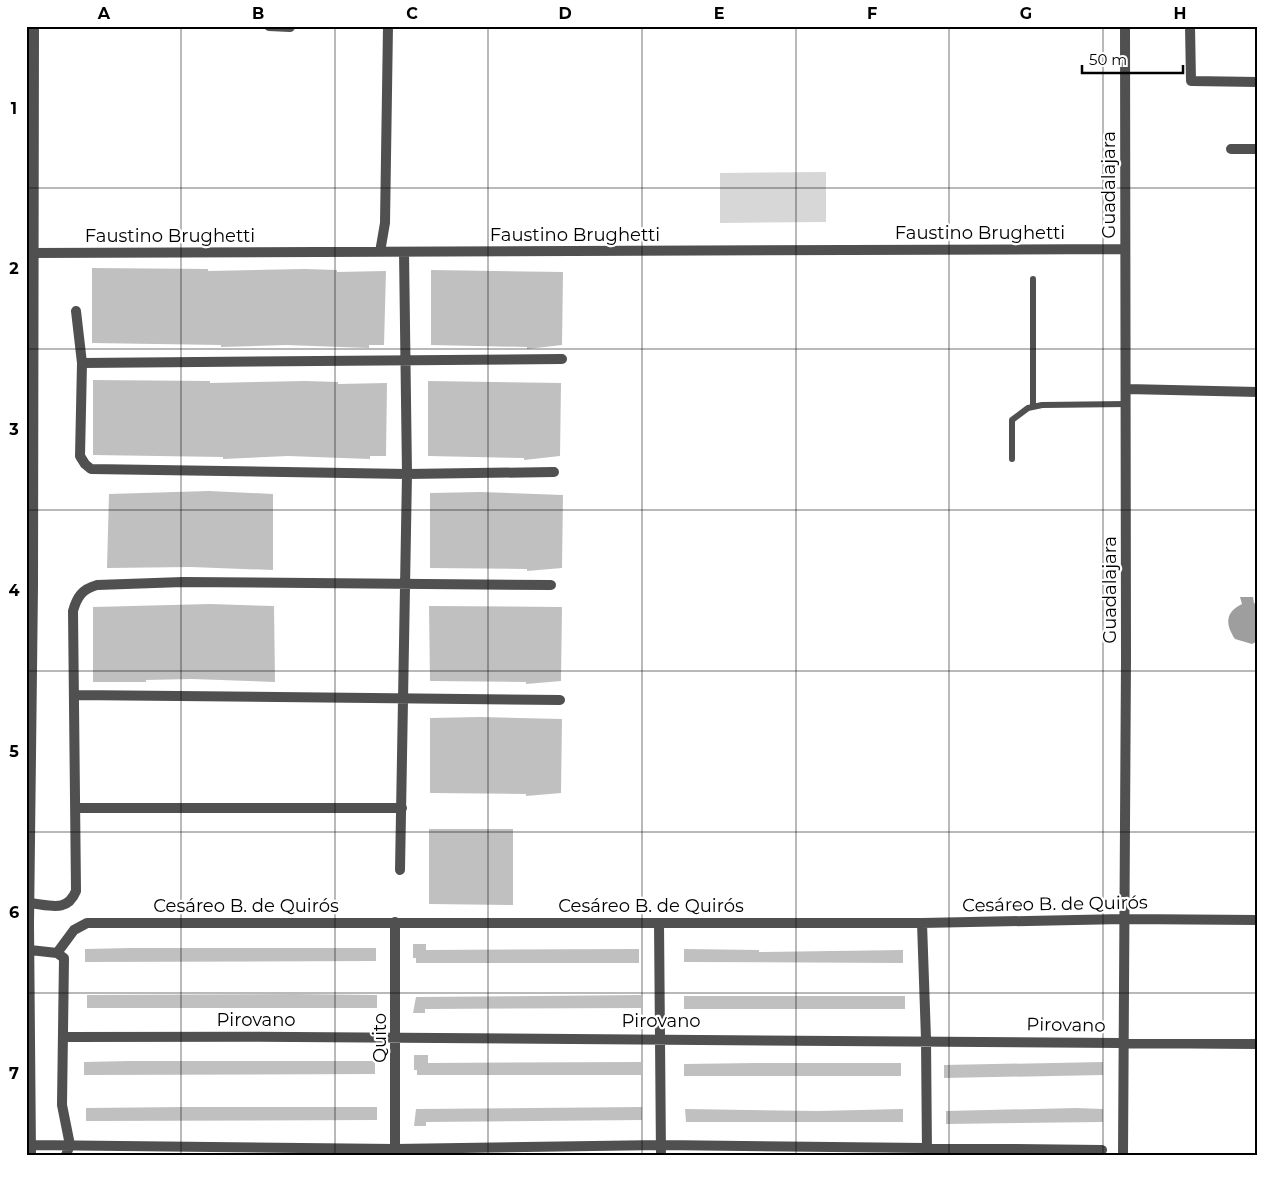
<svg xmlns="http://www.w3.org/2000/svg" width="1284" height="1181" viewBox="0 0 1284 1181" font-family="Montserrat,sans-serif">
<rect width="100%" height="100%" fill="#fff"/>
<!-- green -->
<path fill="#d7d7d7" d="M 826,172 L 826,222 L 720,223 L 720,173 Z"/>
<!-- water -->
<path fill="#9e9e9e" d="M 1240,597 L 1253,597 L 1254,603 L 1258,605 L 1258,641 L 1252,644 L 1235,639 C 1226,625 1224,613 1242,604 Z"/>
<!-- building -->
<path fill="#c0c0c0" d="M 92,268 L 208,269 L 208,271 L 304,269 L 337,270 L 337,272 L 386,271 L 384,345 L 369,345 L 369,348 L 286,345 L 221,347 L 221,345 L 92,343 Z
M 431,270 L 563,272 L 562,345 L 527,349 L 527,347 L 431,345 Z
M 93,380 L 210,381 L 210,383 L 306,381 L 338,382 L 338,384 L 387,383 L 386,456 L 370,456 L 370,459 L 288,456 L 223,459 L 223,457 L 93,455 Z
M 428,381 L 561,383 L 560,456 L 524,460 L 524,458 L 428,456 Z
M 209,491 L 273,494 L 273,570 L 191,567 L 107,568 L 109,494 Z
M 481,492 L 563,495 L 562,568 L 527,571 L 527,569 L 430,568 L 430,493 Z
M 210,604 L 274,606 L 275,682 L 192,679 L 146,680 L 146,682 L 93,682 L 93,607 Z
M 429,606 L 562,607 L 561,681 L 526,684 L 526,682 L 430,681 Z
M 481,717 L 562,719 L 561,793 L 526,796 L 526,794 L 430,793 L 430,718 Z
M 429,829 L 513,829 L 513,905 L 429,904 Z
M 413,944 L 426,944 L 426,950 L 639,949 L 639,963 L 416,963 L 416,958 L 413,958 Z
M 131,948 L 376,948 L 376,961 L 85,962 L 85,949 Z
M 684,949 L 759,950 L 759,952 L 903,950 L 903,963 L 684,962 Z
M 295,994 L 377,995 L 377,1008 L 87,1008 L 87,995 Z
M 641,995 L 641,1008 L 425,1009 L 425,1013 L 413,1013 L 416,997 Z
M 684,996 L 905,996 L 905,1009 L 684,1009 Z
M 414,1055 L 428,1055 L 428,1063 L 641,1062 L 641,1075 L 417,1075 L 417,1070 L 414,1070 Z
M 130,1061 L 375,1061 L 375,1074 L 84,1075 L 84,1062 Z
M 1103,1062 L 1103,1075 L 944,1078 L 944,1065 Z
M 756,1063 L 901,1063 L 901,1076 L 684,1076 L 684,1064 Z
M 185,1107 L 377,1107 L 377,1120 L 86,1121 L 86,1108 Z
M 642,1107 L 642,1120 L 426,1122 L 426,1126 L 414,1126 L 416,1109 Z
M 1076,1108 L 1103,1109 L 1103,1122 L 946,1124 L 946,1111 Z
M 685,1109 L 817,1111 L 903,1109 L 903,1122 L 686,1122 Z"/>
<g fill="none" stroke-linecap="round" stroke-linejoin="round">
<!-- lane -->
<path stroke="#505050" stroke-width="6" d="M 1033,279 L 1033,407
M 1012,459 L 1012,420 L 1028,408 L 1042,405 L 1127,404"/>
<!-- street -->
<path stroke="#505050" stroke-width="10" d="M 269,26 L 290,27
M 1190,26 L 1191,81 L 1258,82
M 1231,149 L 1258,149
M 380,252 L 385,223 L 388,26
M 28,253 L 1125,249
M 76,311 L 82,363 L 80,456 L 85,464 L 91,469 L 407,474 L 554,472
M 82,363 L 562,359
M 1127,389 L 1258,392
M 74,695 L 560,700
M 76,808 L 402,808
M 400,870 L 407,474 L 404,252
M 29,903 C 50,905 67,913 76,891 L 73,611 C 77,597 82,589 97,585 L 183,582 L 551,585
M 659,923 L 661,1155
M 922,923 L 926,1039 L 927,1155
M 30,950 L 57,953 L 64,958 L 62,1105 L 70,1145 L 66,1155
M 57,953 L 74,930 L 87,923 L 922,923 L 1123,919 L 1258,920
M 64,1037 C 462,1036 860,1038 1258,1044
M 31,1145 L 395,1149 L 661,1145 L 1102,1150
M 395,1154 L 395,922
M 31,1155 L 29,924 L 33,586 L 34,26
M 1123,1155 L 1126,660 L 1125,26"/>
</g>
<!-- grid -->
<path fill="none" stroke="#000" stroke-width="1" stroke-opacity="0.55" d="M 181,26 L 181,1155M 335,26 L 335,1155M 488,26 L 488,1155M 642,26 L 642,1155M 796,26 L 796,1155M 949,26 L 949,1155M 1103,26 L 1103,1155M 26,188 L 1258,188M 26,349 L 1258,349M 26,510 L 1258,510M 26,671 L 1258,671M 26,832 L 1258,832M 26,993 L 1258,993"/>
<g text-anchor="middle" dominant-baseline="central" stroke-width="4.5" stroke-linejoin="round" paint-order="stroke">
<!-- street labels -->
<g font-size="18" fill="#000" stroke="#fff">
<text transform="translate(1109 185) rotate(-90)">Guadalajara</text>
<text x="980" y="233">Faustino Brughetti</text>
<text x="575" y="235">Faustino Brughetti</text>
<text x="170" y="236">Faustino Brughetti</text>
<text transform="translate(1110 590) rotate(-90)">Guadalajara</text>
<text transform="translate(1055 904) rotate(-1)">Cesáreo B. de Quirós</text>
<text x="246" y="906">Cesáreo B. de Quirós</text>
<text x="651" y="906">Cesáreo B. de Quirós</text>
<text x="256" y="1020">Pirovano</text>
<text x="661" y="1021">Pirovano</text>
<text transform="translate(1066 1025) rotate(1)">Pirovano</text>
<text transform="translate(380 1038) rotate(-90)">Quito</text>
</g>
</g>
<!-- border -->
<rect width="1284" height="1181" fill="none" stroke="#ffffff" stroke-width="55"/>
<!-- scale -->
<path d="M1082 65v8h101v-8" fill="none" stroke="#000000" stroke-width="2.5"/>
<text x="1089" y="65" font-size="15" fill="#000000" stroke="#ffffff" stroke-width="4" paint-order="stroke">50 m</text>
<rect x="28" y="28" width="1228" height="1126" fill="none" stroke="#000" stroke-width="2"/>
<g font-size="16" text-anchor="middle" font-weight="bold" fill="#000">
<text x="104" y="19">A</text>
<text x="258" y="19">B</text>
<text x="412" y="19">C</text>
<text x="565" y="19">D</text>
<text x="719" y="19">E</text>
<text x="872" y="19">F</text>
<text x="1026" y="19">G</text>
<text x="1180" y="19">H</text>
<text x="14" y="114">1</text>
<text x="14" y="274">2</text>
<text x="14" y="435">3</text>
<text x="14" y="596">4</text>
<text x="14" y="757">5</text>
<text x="14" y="918">6</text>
<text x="14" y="1079">7</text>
</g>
</svg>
